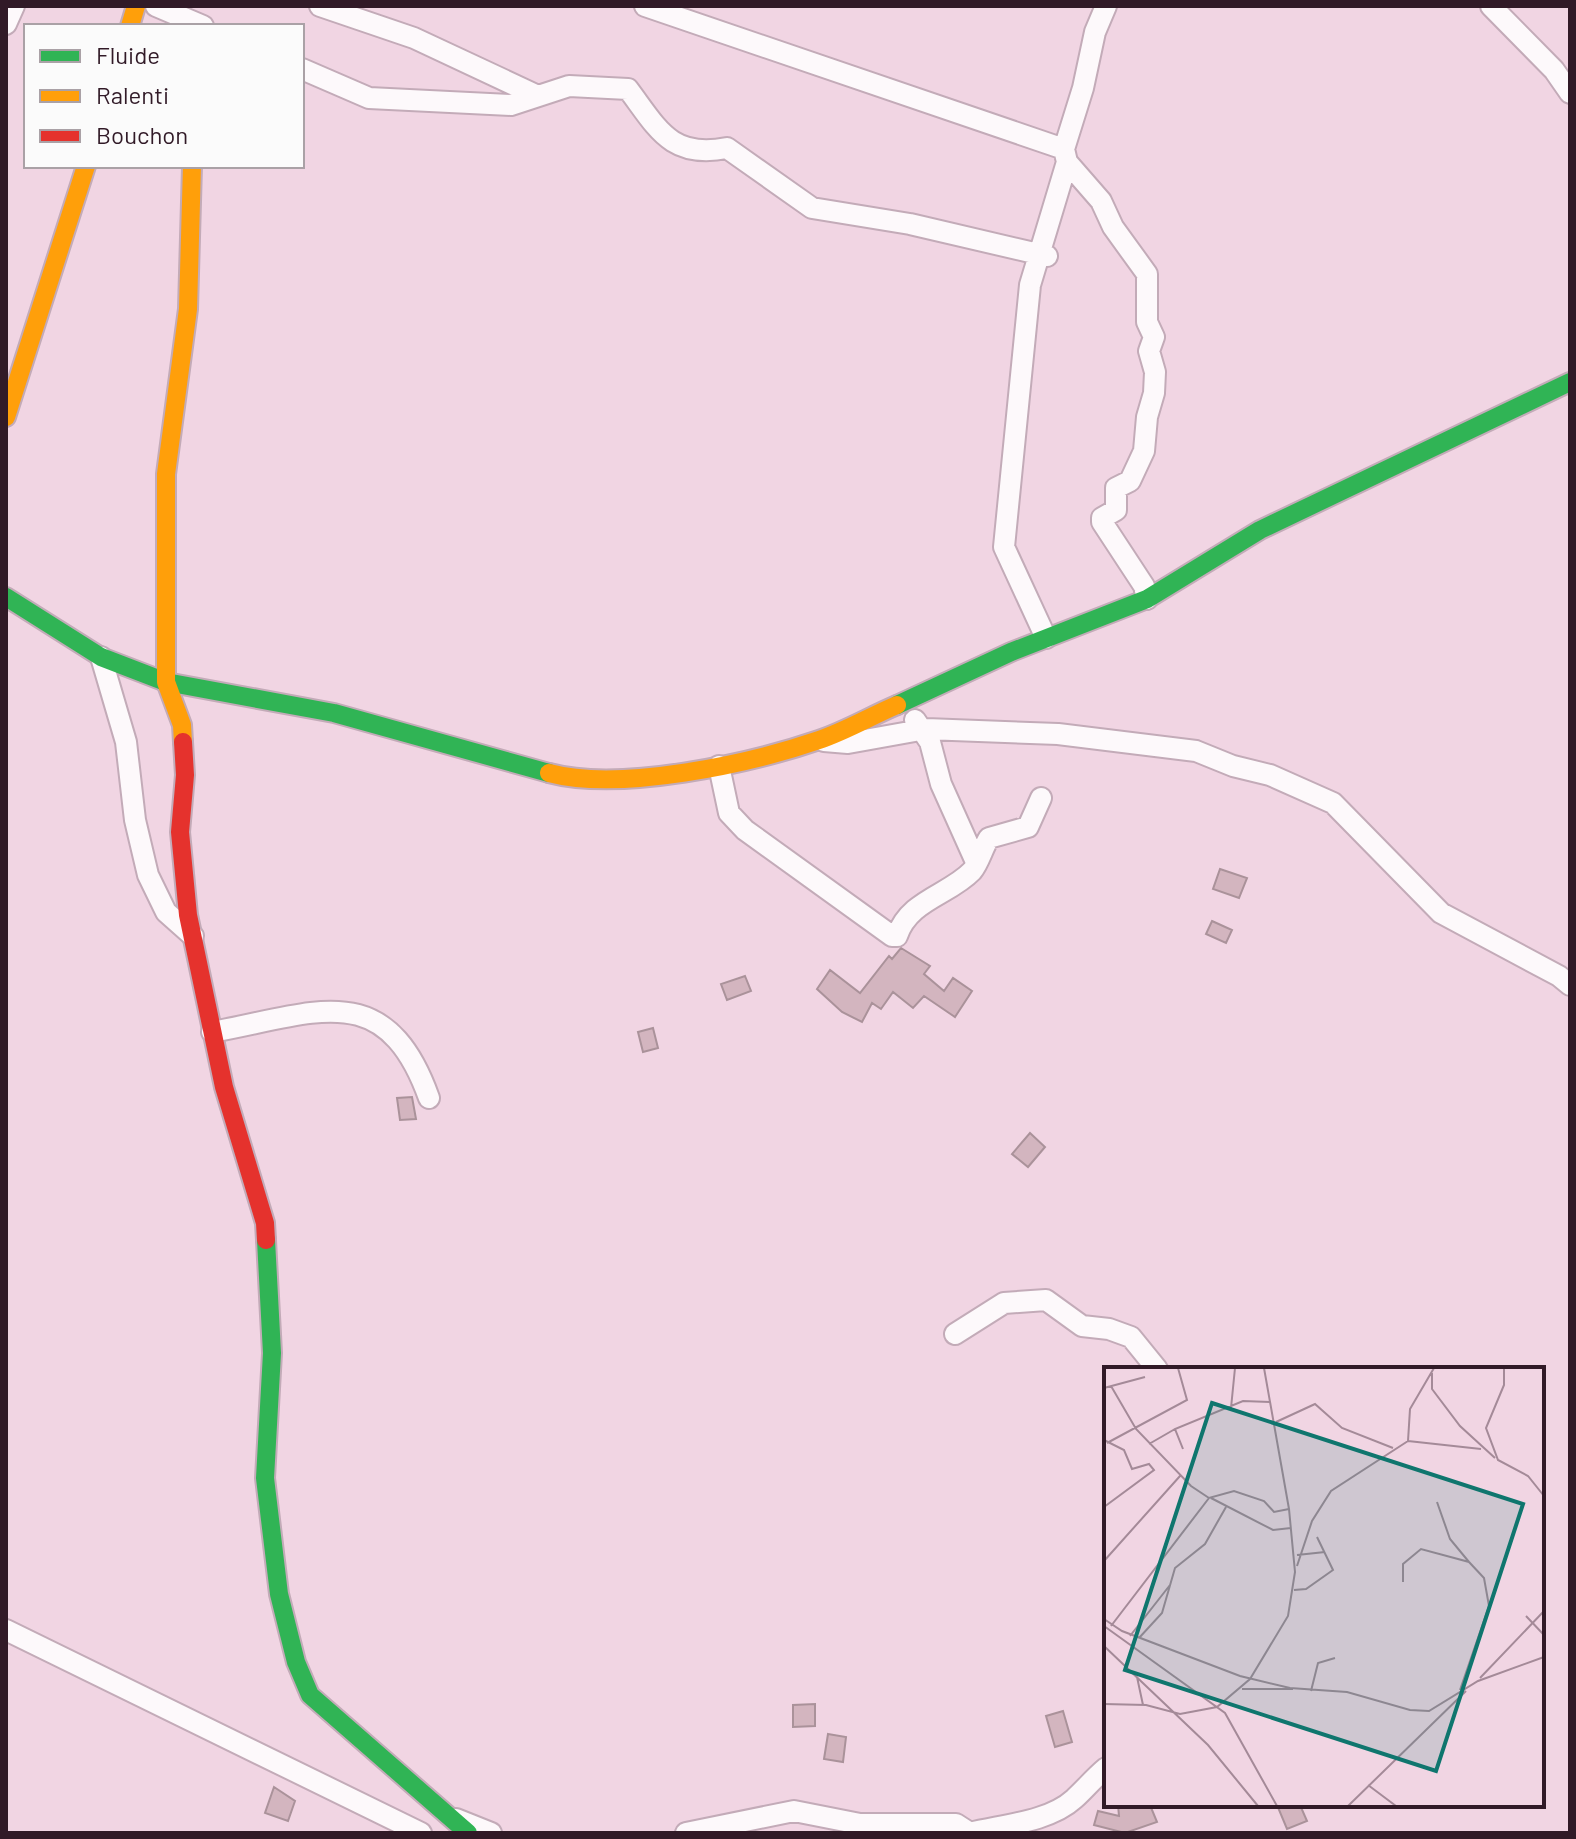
<svg xmlns="http://www.w3.org/2000/svg" width="1576" height="1839" viewBox="0 0 1576 1839" font-family="Barlow,sans-serif">
<rect width="100%" height="100%" fill="#f1d5e3"/>
<!-- building -->
<path fill="#d3b5bf" stroke="#aa929a" stroke-width="2" d="M 1220,869 L 1247,878 L 1239,898 L 1213,889 Z
M 1212,921 L 1232,930 L 1226,943 L 1206,934 Z
M 901,948 L 930,966 L 924,974 L 944,991 L 953,978 L 972,991 L 955,1017 L 924,996 L 913,1008 L 893,992 L 881,1009 L 872,1003 L 862,1022 L 842,1012 L 817,989 L 830,970 L 860,993 L 889,956 L 892,959 Z
M 745,976 L 751,991 L 727,1000 L 721,984 Z
M 653,1028 L 658,1048 L 643,1052 L 638,1032 Z
M 412,1097 L 416,1119 L 400,1120 L 397,1098 Z
M 1030,1133 L 1045,1147 L 1028,1167 L 1012,1154 Z
M 815,1704 L 815,1726 L 793,1727 L 793,1705 Z
M 1063,1711 L 1072,1742 L 1055,1747 L 1046,1716 Z
M 828,1734 L 846,1737 L 843,1762 L 824,1759 Z
M 274,1787 L 295,1801 L 288,1821 L 265,1813 Z
M 1118,1805 L 1150,1805 L 1157,1822 L 1125,1833 L 1094,1825 L 1098,1811 L 1119,1816 Z
M 1277,1805 L 1300,1805 L 1307,1821 L 1287,1829 Z"/>
<g fill="none" stroke-linecap="round" stroke-linejoin="round">
<defs>
<path id="street" d="M 156,6 L 203,26
M 320,6 L 414,38 L 538,96
M 645,6 L 1064,149
M 1106,6 L 1095,32 L 1083,88 L 1064,149 L 1067,162 L 1101,201 L 1113,227 L 1147,274 L 1147,322 L 1154,337 L 1149,351 L 1155,372 L 1154,393 L 1147,417 L 1144,451 L 1130,481 L 1116,488 L 1116,510 L 1102,518 L 1102,522 L 1144,586 L 1147,599
M 1491,6 L 1554,70 L 1570,93
M 6,24 L 14,6
M 302,69 L 369,98 L 511,105 L 569,86 L 628,89 C 658,129 671,159 727,148 L 812,208 L 910,224 L 1047,256
M 1046,638 L 1004,547 L 1030,285 L 1067,162
M 101,657 L 126,742 L 135,820 L 148,875 L 166,912 L 193,936
M 915,720 L 930,742 L 941,784 L 976,862
M 824,741 L 848,743 L 926,729 L 1058,734 L 1196,751 L 1233,766 L 1270,775 L 1333,803 L 1441,913 L 1559,976 L 1570,985
M 719,766 L 729,813 L 745,830 L 892,936 L 897,936 C 909,900 949,895 972,871 C 979,863 983,847 989,838 L 1028,827 L 1041,798
M 212,1032 C 314,1014 385,975 429,1098
M 955,1334 L 1004,1303 L 1046,1300 L 1082,1326 L 1109,1329 L 1131,1337 L 1157,1369
M 6,1630 L 421,1833
M 456,1819 L 491,1833
M 686,1833 L 794,1811 L 860,1824 L 956,1824 L 970,1833 C 1002,1825 1049,1822 1074,1799 C 1085,1789 1094,1778 1106,1768"/>
<path id="fast" d="M 6,597 L 101,657 L 166,682 L 334,713 L 549,773
M 897,705 L 1011,652 L 1147,599 L 1260,530 L 1570,382
M 266,1240 L 272,1353 L 265,1478 L 279,1594 L 296,1662 L 310,1695 L 468,1833"/>
<path id="slow" d="M 130,26 L 136,6
M 6,417 L 86,166
M 183,742 L 182,725 L 166,682 L 166,474 L 188,309 L 192,166
M 549,773 C 620,792 749,764 819,740 C 846,731 871,716 897,705"/>
<path id="jam" d="M 183,742 L 185,775 L 180,832 L 188,915 L 224,1087 L 265,1223 L 266,1240"/>
</defs>
<!-- street casing -->
<use href="#street" stroke="#c3abb8" stroke-width="24"/>
<!-- fast casing -->
<use href="#fast" stroke="#c3abb8" stroke-width="22"/>
<!-- slow casing -->
<use href="#slow" stroke="#c3abb8" stroke-width="22"/>
<!-- jam casing -->
<use href="#jam" stroke="#c3abb8" stroke-width="22"/>
<!-- street -->
<use href="#street" stroke="#fdf9fb" stroke-width="20"/>
<!-- fast -->
<use href="#fast" stroke="#30b455" stroke-width="18"/>
<!-- slow -->
<use href="#slow" stroke="#ff9f0a" stroke-width="18"/>
<!-- jam -->
<use href="#jam" stroke="#e5322d" stroke-width="18"/>
</g>
<!-- overview -->
<g transform="translate(1104 1367)">
<rect width="440" height="440" fill="#f1d5e3"/>
<path fill="none" stroke="#a48a98" stroke-width="2" d="M 400,1 L 400,18 L 382,61 L 394,93 L 424,109 L 440,129M 328,6 L 328,22 L 356,59 L 391,91M 7,19 L 32,62 L 87,119 L 105,131 L 130,124 L 160,134 L 170,145 L 185,142M 0,21 L 41,10M 127,41 L 131,1M 172,55 L 211,37 L 238,61 L 289,81M 0,73 L 20,83 L 28,102 L 45,97 L 50,103 L 0,140M 304,74 L 306,42 L 330,1M 304,74 L 377,82M 3,76 L 83,33 L 74,1M 45,77 L 71,62M 79,82 L 71,62 L 139,34 L 166,35M 107,131 L 169,163 L 187,161M 333,135 L 346,172 L 365,195M 193,188 L 221,185M 0,194 L 76,109M 193,199 L 208,154 L 227,124 L 304,74M 299,215 L 299,197 L 317,182 L 365,195 L 380,211 L 385,239 L 356,323M 190,223 L 202,222 L 229,203 L 213,170M 422,249 L 440,268M 0,252 L 18,264 L 136,309 L 186,321 L 243,325 L 306,343 L 325,344 L 374,314 L 440,290M 0,259 L 121,346 L 173,439M 7,259 L 105,131M 26,269 L 66,218M 35,271 L 58,246 L 71,201 L 101,177 L 122,140M 0,279 L 104,378 L 154,439M 33,310 L 39,338M 376,311 L 440,244M 138,322 L 189,322M 207,324 L 214,296 L 231,291M 0,337 L 42,338 L 76,347 L 113,340 L 146,312 L 184,249 L 191,205 L 185,142 L 160,1M 264,418 L 292,439M 244,439 L 362,324"/>
<path fill="#0f766e" fill-opacity="0.15" stroke="#0f766e" stroke-width="4" d="M 108,36 L 419,137 L 332,404 L 21,303 Z"/>
<rect width="440" height="440" fill="none" stroke="#311a27" stroke-width="4"/>
</g>
<!-- border -->
<rect width="1576" height="1839" fill="none" stroke="#311a27" stroke-width="16"/>
<!-- legend -->
<rect x="24" y="24" width="280" height="144" fill="#fbfbfb" stroke="#aaa1a6" stroke-width="2"/>
<rect x="40" y="50" width="40" height="12" fill="#30b455" stroke="#aaa1a6" stroke-width="2"/>
<text x="96" y="64" font-size="24" fill="#311a27">Fluide</text>
<rect x="40" y="90" width="40" height="12" fill="#ff9f0a" stroke="#aaa1a6" stroke-width="2"/>
<text x="96" y="104" font-size="24" fill="#311a27">Ralenti</text>
<rect x="40" y="130" width="40" height="12" fill="#e5322d" stroke="#aaa1a6" stroke-width="2"/>
<text x="96" y="144" font-size="24" fill="#311a27">Bouchon</text>
</svg>
